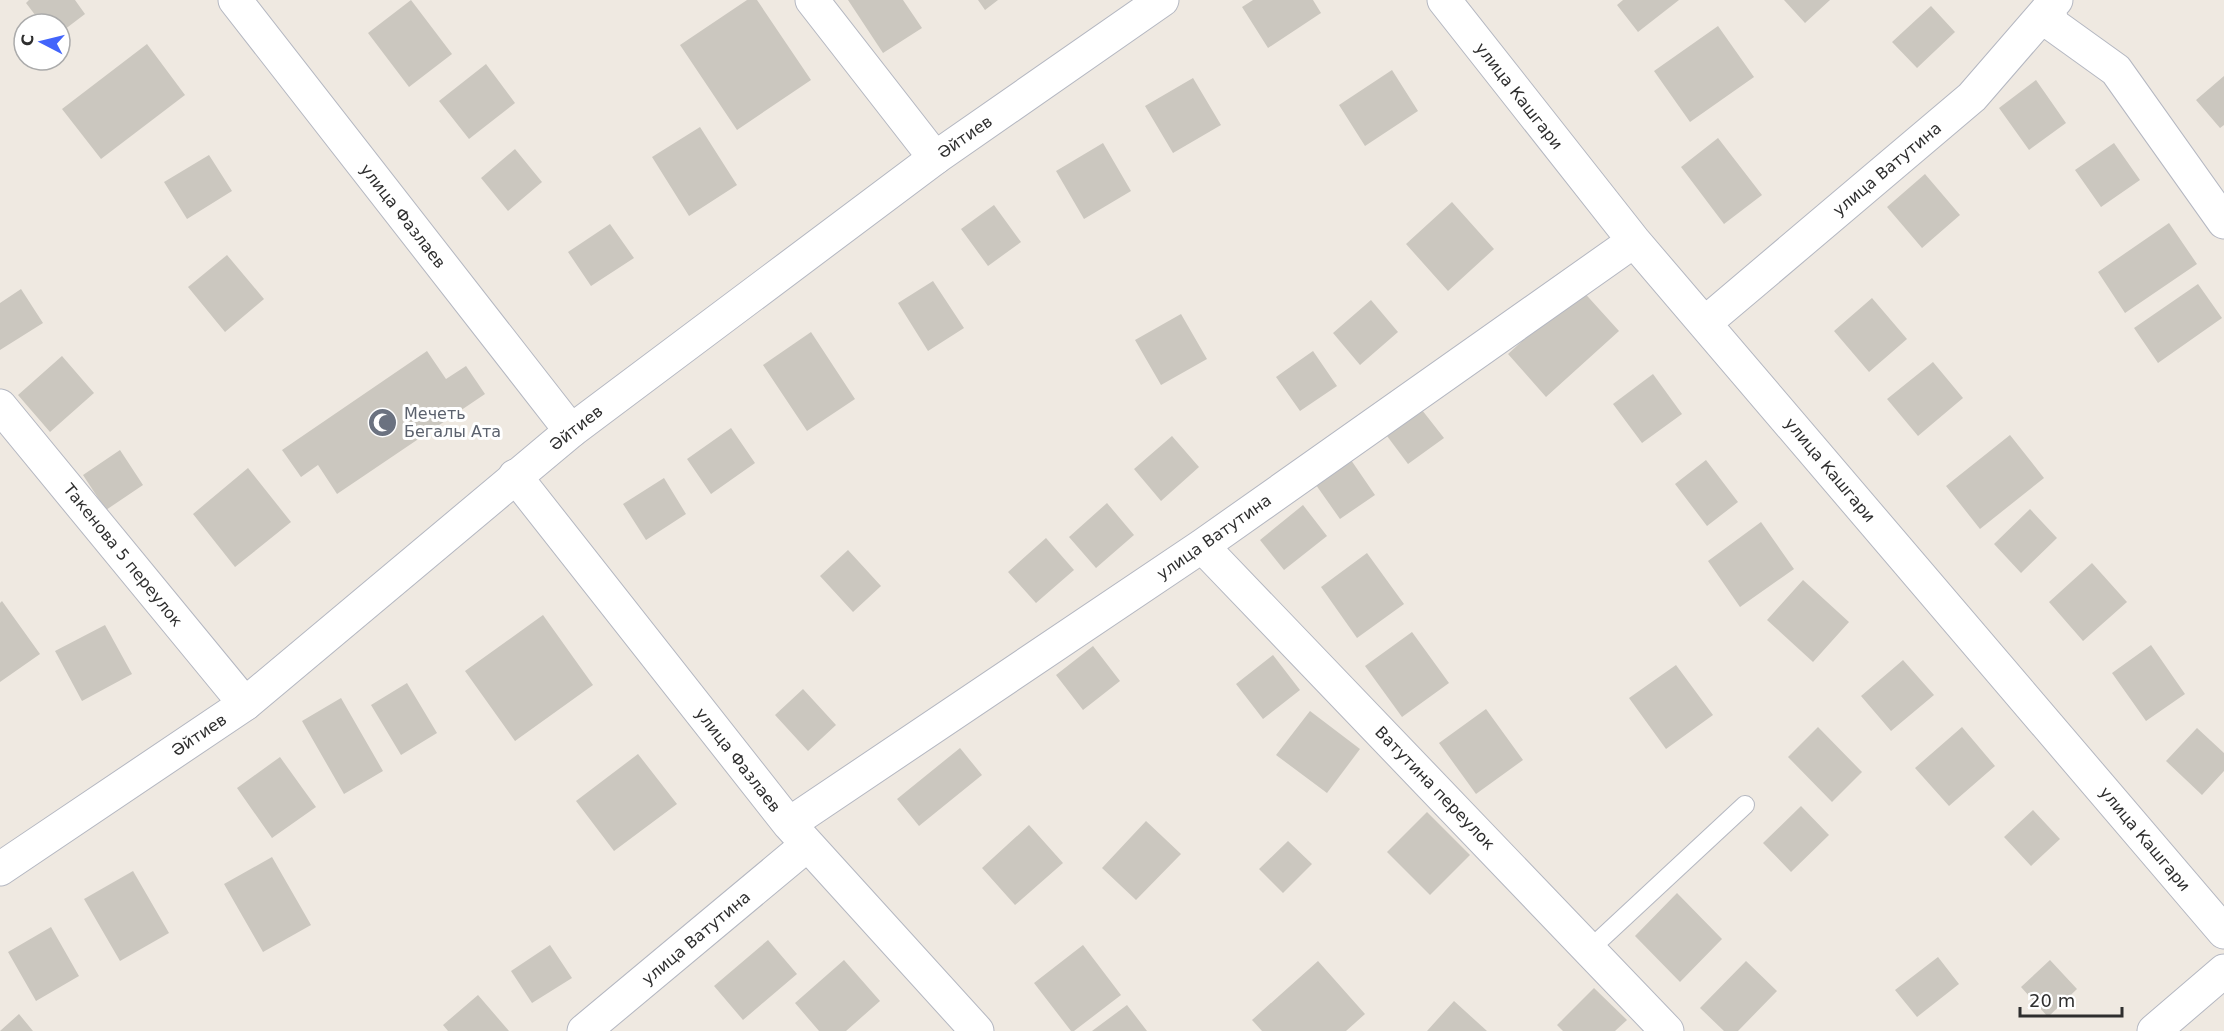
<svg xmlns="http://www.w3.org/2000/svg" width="2224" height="1031" viewBox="0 0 2224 1031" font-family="'DejaVu Sans',sans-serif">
<rect width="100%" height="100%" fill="#efe9e1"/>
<!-- building -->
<path fill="#cbc7bf" d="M 29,0 L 75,0 L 85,14 L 60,33 L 60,24 L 42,24 L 26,3 Z
M 411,0 L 452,54 L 409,87 L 368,33 Z
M 747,0 L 757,0 L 811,80 L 737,130 L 680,45 Z
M 848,0 L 903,0 L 922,28 L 883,53 Z
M 978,0 L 998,0 L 985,10 Z
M 1253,0 L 1313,0 L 1321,13 L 1268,48 L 1242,7 Z
M 1623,0 L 1679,0 L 1638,32 L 1617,5 Z
M 1784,0 L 1830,0 L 1805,23 Z
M 1931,6 L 1955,32 L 1917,68 L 1892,42 Z
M 1718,26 L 1754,77 L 1690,122 L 1654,71 Z
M 147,44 L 185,95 L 101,159 L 62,109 Z
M 486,64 L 515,103 L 469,139 L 439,101 Z
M 1392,70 L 1418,111 L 1365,146 L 1339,105 Z
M 2224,76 L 2224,125 L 2220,128 L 2196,100 Z
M 1193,78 L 1221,125 L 1173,153 L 1145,106 Z
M 2036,80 L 2066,123 L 2029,150 L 1999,108 Z
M 700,127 L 737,185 L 689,216 L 652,157 Z
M 1718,138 L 1762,195 L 1724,224 L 1681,167 Z
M 1103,143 L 1131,191 L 1084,219 L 1056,171 Z
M 2114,143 L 2140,180 L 2101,207 L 2075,170 Z
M 515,149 L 542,182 L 508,211 L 481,178 Z
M 209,155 L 232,191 L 187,219 L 164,182 Z
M 1925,174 L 1960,215 L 1922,248 L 1887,207 Z
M 1452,202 L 1494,249 L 1448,291 L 1406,244 Z
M 994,205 L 1021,242 L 988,266 L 961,229 Z
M 2169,223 L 2197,264 L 2125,313 L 2098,272 Z
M 610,224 L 634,258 L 591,286 L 568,252 Z
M 227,255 L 264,299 L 225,332 L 188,287 Z
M 933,281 L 964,328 L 928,351 L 898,303 Z
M 2198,284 L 2222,318 L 2158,363 L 2134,328 Z
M 1580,288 L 1619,331 L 1546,397 L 1508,354 Z
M 21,289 L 43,323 L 0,350 L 0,303 Z
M 1872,298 L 1907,339 L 1869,372 L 1834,331 Z
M 1371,300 L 1398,332 L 1360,365 L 1333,333 Z
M 1181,314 L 1207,359 L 1161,385 L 1135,340 Z
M 811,332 L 855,399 L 807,431 L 763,365 Z
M 427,351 L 446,379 L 466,366 L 485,394 L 337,494 L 318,465 L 301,477 L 282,450 Z
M 1313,351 L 1337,386 L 1300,411 L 1276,377 Z
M 62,356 L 94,393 L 50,432 L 18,395 Z
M 1933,362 L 1963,398 L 1918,436 L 1887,399 Z
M 1653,374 L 1682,414 L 1642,443 L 1613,404 Z
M 1422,410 L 1444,438 L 1408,464 L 1387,436 Z
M 731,428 L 755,463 L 711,494 L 687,459 Z
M 2010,435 L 2044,478 L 1980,529 L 1946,486 Z
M 1172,436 L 1199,467 L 1161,501 L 1134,469 Z
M 120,450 L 143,485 L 106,510 L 83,475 Z
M 1351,460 L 1375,495 L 1340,519 L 1316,485 Z
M 1706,460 L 1738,502 L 1707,526 L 1675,484 Z
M 248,468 L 291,522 L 235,567 L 193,514 Z
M 664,478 L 686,514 L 646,540 L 623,504 Z
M 1107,503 L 1134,535 L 1096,568 L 1069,537 Z
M 1303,505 L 1327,536 L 1284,570 L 1260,540 Z
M 2030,509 L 2057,538 L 2021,573 L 1994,544 Z
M 1761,522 L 1794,569 L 1740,607 L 1708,561 Z
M 1046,538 L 1074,570 L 1036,603 L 1008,572 Z
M 848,550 L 881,586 L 853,612 L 820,576 Z
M 1367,553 L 1404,604 L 1357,638 L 1321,587 Z
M 2092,563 L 2127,602 L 2083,641 L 2049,602 Z
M 1803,580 L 1849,622 L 1813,662 L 1767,620 Z
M 2,601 L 40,654 L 0,682 L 0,603 Z
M 543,615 L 593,685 L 515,741 L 465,671 Z
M 105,625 L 132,674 L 82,701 L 55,651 Z
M 1412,632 L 1449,683 L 1402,717 L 1365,666 Z
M 2151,645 L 2185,694 L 2146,721 L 2112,673 Z
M 1093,646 L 1120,681 L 1083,710 L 1056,675 Z
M 1273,655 L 1300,690 L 1263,719 L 1236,684 Z
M 1903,660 L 1934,695 L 1891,731 L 1861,696 Z
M 1676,665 L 1713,715 L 1666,749 L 1629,698 Z
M 407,683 L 437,733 L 401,755 L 371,705 Z
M 803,689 L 836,725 L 808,751 L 775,715 Z
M 341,698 L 383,771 L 344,794 L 302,721 Z
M 1486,709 L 1523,760 L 1476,794 L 1439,743 Z
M 1310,711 L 1360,749 L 1327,793 L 1276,755 Z
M 1818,727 L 1862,772 L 1832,802 L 1788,757 Z
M 1962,727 L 1995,766 L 1949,806 L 1915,768 Z
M 2197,728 L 2224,753 L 2224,771 L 2202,795 L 2166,761 Z
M 960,748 L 982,775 L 919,826 L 897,799 Z
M 638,754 L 677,804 L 614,851 L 576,801 Z
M 280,757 L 316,807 L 272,838 L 237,788 Z
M 1801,806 L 1829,835 L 1791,872 L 1763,843 Z
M 2033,810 L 2060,839 L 2031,866 L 2004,837 Z
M 1427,812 L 1470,855 L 1430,895 L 1387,852 Z
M 1146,821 L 1181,854 L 1136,900 L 1102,868 Z
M 1029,825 L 1063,863 L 1015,905 L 982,868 Z
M 1288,841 L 1312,864 L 1283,893 L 1259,869 Z
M 272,857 L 311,925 L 263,952 L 224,884 Z
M 133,871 L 169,933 L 120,961 L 84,899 Z
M 1677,893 L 1722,939 L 1680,982 L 1635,936 Z
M 51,927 L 79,976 L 36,1001 L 8,952 Z
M 768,940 L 797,974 L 743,1020 L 714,986 Z
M 550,945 L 572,978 L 532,1003 L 511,971 Z
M 1083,945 L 1121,995 L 1074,1031 L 1071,1031 L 1034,983 Z
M 1938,957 L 1959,984 L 1917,1017 L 1895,990 Z
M 844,960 L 880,1001 L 846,1031 L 819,1031 L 795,1003 Z
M 2050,960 L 2077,989 L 2048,1017 L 2021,987 Z
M 1318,961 L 1365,1014 L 1346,1031 L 1262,1031 L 1252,1020 Z
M 1746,961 L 1777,991 L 1738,1031 L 1724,1031 L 1700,1008 Z
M 1594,988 L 1627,1020 L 1615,1031 L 1563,1031 L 1557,1025 Z
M 478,995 L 509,1031 L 448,1031 L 443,1025 Z
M 1454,1001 L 1487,1031 L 1427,1031 Z
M 1127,1005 L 1147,1031 L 1092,1031 Z
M 19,1014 L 33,1031 L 0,1031 Z"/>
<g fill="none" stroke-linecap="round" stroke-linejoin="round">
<defs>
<path id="lane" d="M 1590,949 L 1745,805"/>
<path id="street" d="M 235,0 L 571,431
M 812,0 L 935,158
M 1444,0 L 1634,241 L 2224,932
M 2049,8 L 2052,24 L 2116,70 L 2224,222
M 1705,323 L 1972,97 L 2056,0
M 0,406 L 245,704
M 515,476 L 789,824 L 977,1031
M 1202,546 L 1667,1031
M 789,824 L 1202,546 L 1634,241
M 584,1031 L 807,845
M 2154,1031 L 2224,971"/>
<path id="secondary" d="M 0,869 L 245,704 L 571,431 L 935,158 L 1162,0"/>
</defs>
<!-- lane casing -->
<use href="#lane" stroke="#b4b7c1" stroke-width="20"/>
<!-- street casing -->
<use href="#street" stroke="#b4b7c1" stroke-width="35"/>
<!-- secondary casing -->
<use href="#secondary" stroke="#b4b7c1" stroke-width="35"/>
<!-- lane -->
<use href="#lane" stroke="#fff" stroke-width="18"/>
<!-- street -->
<use href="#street" stroke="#fff" stroke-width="33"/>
<!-- secondary -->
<use href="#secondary" stroke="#fff" stroke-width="33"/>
</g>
<!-- icons -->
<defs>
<symbol id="mosque-disc" viewBox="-11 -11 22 22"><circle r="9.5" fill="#6b7280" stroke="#fff"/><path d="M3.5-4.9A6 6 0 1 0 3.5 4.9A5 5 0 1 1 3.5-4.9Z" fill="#fff"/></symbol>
</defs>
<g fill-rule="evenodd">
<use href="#mosque-disc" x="366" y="406" width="33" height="33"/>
</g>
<g text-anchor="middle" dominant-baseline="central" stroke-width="6" stroke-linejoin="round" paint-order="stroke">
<!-- street labels -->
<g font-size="16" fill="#2e2e2e" stroke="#fff">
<text transform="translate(1519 96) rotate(52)">улица Кашгари</text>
<text transform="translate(965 137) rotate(-35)">Әйтиев</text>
<text transform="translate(1887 169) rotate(-40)">улица Ватутина</text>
<text transform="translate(403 216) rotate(52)">улица Фазлаев</text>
<text transform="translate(576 428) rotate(-38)">Әйтиев</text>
<text transform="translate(1830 470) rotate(50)">улица Кашгари</text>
<text transform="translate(1214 537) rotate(-35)">улица Ватутина</text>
<text transform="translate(123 555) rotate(51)">Такенова 5 переулок</text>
<text transform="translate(199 735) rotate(-34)">Әйтиев</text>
<text transform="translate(738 760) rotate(52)">улица Фазлаев</text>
<text transform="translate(1435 788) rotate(46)">Ватутина переулок</text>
<text transform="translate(2145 839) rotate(50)">улица Кашгари</text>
<text transform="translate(696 938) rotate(-40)">улица Ватутина</text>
</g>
<!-- worship labels -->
<g font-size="16" fill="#5b616d" stroke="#fff" text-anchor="start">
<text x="404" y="413">Мечеть<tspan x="404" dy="18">Бегалы Ата</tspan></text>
</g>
</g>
<!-- north arrow -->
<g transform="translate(42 42) rotate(277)"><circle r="28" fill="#ffffff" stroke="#ababab" stroke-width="1.5"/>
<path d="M0-4.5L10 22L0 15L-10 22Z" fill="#4264fb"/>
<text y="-9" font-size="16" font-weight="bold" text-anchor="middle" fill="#2e2e2e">С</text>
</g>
<!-- scale -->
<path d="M2020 1007v9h102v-9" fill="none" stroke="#2e2e2e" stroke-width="3"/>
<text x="2029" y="1007" font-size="18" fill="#2e2e2e" stroke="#ffffff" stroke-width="4.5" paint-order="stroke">20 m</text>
</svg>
